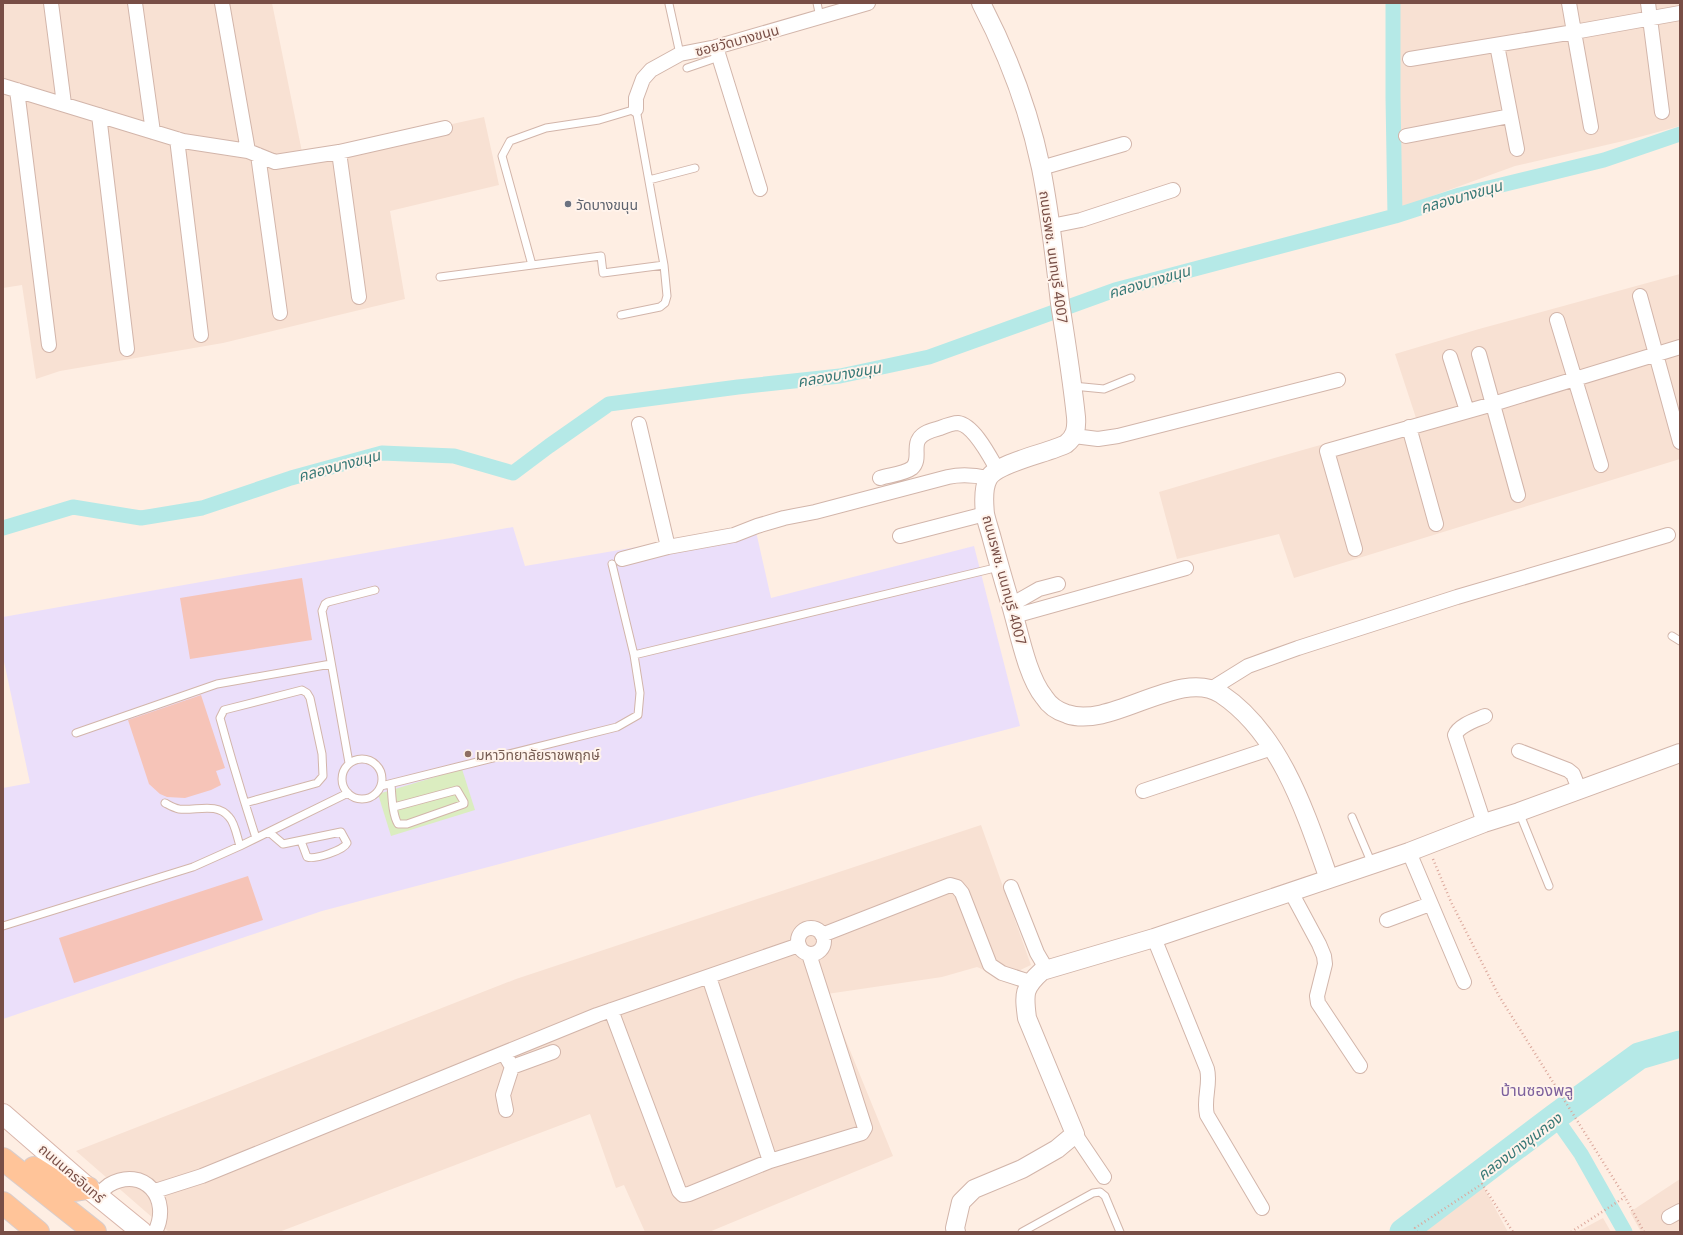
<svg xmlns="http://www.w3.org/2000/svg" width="1683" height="1235" viewBox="0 0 1683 1235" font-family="'Noto Sans','Noto Sans Thai',sans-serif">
<rect width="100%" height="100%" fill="#feeee3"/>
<!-- residential -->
<path fill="#f8e1d3" d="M 3,3 L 272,3 L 303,157 L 484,117 L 499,185 L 390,211 L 405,299 L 223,343 L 60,371 L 36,379 L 22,285 L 3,288 Z
M 1399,3 L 1680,3 L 1680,126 L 1632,139 L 1515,166 L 1402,207 L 1389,158 L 1389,125 L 1399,96 Z
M 1680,274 L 1680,459 L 1294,578 L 1279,534 L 1177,559 L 1159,492 L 1264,461 L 1416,418 L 1395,354 L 1479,329 Z
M 981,825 L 1031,965 L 1003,978 L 977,967 L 942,977 L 827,994 L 893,1156 L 709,1232 L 645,1232 L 624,1185 L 616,1188 L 590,1114 L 279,1232 L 169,1232 L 76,1151 L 516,979 Z
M 1680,1179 L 1680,1232 L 1641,1232 L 1630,1212 Z
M 1482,1184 L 1508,1232 L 1417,1232 L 1415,1228 Z
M 1603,1218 L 1611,1232 L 1577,1232 Z"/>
<!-- education -->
<path fill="#ebdffa" d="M 513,527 L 525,566 L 755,527 L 771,598 L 974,546 L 1020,726 L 322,911 L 3,1019 L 3,788 L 30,783 L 3,657 L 3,617 Z"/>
<!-- green -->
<path fill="#dbedc0" d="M 462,769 L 475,810 L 391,836 L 378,794 Z"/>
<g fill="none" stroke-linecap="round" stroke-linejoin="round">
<!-- canal -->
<path stroke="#b5e9e7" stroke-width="15" d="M 1393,3 L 1393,97 L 1395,216
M 3,528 L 73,507 L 141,518 L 202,508 L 291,478 L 382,453 L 454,456 L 513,473 L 549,446 L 609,404 L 738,387 L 840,376 L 929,357 L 1115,290 L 1395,216 L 1460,195 L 1604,160 L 1680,134
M 1555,1117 L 1581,1154 L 1625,1232"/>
<!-- river -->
<path stroke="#b5e9e7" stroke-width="27" d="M 1403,1232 L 1555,1117 L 1639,1056 L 1680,1044"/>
</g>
<!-- building -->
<path fill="#f6c4b8" d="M 302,578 L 312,640 L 190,659 L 180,598 Z
M 201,695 L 225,768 L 216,771 L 221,785 L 211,790 L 185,798 L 167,797 L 160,794 L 149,784 L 128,720 Z
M 248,876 L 263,920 L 74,983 L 59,938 Z"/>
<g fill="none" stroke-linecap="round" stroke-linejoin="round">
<defs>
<path id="service" d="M 817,3 L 820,17
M 669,4 L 680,54
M 687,68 L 719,57
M 649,180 L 695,168
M 532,265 L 502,156 L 510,141 L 546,128 L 599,120 L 636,109 L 664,265 L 667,296 L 665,303 L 660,307 L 621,315
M 440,277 L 601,256 L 603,273 L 664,265
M 1073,386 L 1104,389 L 1131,378
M 1672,636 L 1680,641
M 634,655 L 999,567
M 76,733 L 217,684 L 331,664
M342 779a20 20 0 1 1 40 0a20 20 0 1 1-40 0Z
M 349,763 L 322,611 L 325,604 L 328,602 L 375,590
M 391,784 C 392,796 392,814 398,824 L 407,824 L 464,804 L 464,802 L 457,790 L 394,807
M 381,786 L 617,727 L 638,715 L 640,693 L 634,655 L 612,564
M 165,803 C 169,805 174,808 179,809 C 196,811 217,802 229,817 C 235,823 237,837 240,846
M 245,803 L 317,783 L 323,776 L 322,754 L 310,698 L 307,693 L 302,690 L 224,710 L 220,718 C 231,758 243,798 256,838
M 1519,812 L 1549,886
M 1352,817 L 1372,864
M 269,832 L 283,844 L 341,832 L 347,843 C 344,850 315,860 307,857 L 301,841
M 3,926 L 193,867 L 240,846 L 348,793
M 1022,1232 L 1093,1193 L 1100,1192 L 1105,1196 L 1120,1232"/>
<path id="minor" d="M 51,3 L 64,104
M 135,3 L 153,132
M 222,3 L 248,151
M 1569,3 L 1574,32 L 1680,13
M 1648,3 L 1662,112
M 1497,45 L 1517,149
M 716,47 L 760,189
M 1410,59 L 1574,32 L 1591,127
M 3,86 L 183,141 L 248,151 L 275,162 L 339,152 L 445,128
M 17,90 L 49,345
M 636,109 L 636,98 L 643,79 L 651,70 L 680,54 L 716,47 L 868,3
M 99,115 L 127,349
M 1406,136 L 1510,116
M 177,139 L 201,335
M 339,152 L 359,297
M 258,155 L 280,313
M 1041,168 L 1124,144
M 1051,226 L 1081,220 L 1173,190
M 1640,296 L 1680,442
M 1557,320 L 1601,465
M 1479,354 L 1518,495
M 1450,357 L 1467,411
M 639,424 L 668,547
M 1409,427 L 1436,524
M 1074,436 L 1098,439 L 1118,436 L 1338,380
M 880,478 C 889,475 904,474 912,468 C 921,460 913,447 919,439 C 923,432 933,430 940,428 C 945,426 953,423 958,423 C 974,425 990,457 997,469
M 900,536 L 985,514
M 1355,549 L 1327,451 L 1493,404 L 1680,347
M 622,559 L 668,547 L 734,535 L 757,526 L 784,518 L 815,512 L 948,477 C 962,474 974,475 988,478
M 1011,605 L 1039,589 L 1058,584
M 1014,616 L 1186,568
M 1211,689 L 1248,666 L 1298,648 L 1457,597 L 1668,535
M 1519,751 L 1568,770 L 1573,774 L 1579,789
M 1143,791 L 1272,748
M 1484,823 L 1455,735 C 1459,725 1476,720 1485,716
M 1409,852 L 1464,982
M 1011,887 L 1037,953 L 1047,970
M 1291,892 L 1319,944 L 1324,956 L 1325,964 L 1317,996 L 1318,1003 L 1360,1066
M 1387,920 L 1430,904
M798 941a13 13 0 1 1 26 0a13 13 0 1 1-26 0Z
M 822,935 L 950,885 L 957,887 L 962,893 L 990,965 L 1002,973 L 1030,982
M 1154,938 L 1207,1069 C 1211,1084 1203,1099 1207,1115 L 1262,1208
M 709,977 L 770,1161
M 611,1010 L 679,1191 L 683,1195 L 689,1194 L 770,1161 L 862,1133 L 865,1128 L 809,954
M 504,1053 L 512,1067 L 503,1095 L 506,1110
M 512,1067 L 553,1052
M 1075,1134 L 1104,1177
M 155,1191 L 202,1176 L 597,1015 L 799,945
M 98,1195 C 101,1192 105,1188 109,1185 C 144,1165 172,1199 155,1232
M 1669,1217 L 1680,1211"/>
<path id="tertiary" d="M 981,3 C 1008,55 1029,110 1041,168 C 1050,213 1055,258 1060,303 C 1066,341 1072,379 1076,417 C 1077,429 1075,437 1066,444 C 1049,453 995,463 988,479 C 983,488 984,504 985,514 C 987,523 990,531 992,539 C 998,561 1004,583 1011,605 C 1019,632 1027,676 1044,697 C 1049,705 1057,711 1067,714 C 1111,730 1180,667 1221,694 C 1281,734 1306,814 1329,879
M 956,1232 L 955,1228 L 961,1202 L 974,1189 L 1022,1169 L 1057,1149 L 1075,1134 L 1027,1018 C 1024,994 1023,988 1042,971 L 1154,938 L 1409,852 L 1484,823 L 1519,812 L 1680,753"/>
<path id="secondary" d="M 3,1114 L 88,1188 L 142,1232"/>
<path id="primary" d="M 3,1159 L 95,1232
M 34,1168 L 67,1189 L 75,1190 L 88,1188
M 3,1203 L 38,1232"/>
</defs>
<!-- service casing -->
<use href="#service" stroke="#d2b5aa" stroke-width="9"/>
<!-- minor casing -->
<use href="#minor" stroke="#d2b5aa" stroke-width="16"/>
<!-- tertiary casing -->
<use href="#tertiary" stroke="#d2b5aa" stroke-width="20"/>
<!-- secondary casing -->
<use href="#secondary" stroke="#d9b5aa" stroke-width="22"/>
<!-- primary casing -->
<use href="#primary" stroke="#d9cdcb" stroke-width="24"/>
<!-- path -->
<path stroke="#dba79b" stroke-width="2.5" stroke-dasharray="1 3" stroke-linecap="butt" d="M 1433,859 L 1451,902 L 1499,996 L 1625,1197 L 1644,1232
M 1417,1232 L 1415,1228 L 1482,1184 L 1513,1232
M 1571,1232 L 1625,1197"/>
<!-- service -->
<use href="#service" stroke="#fff" stroke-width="7"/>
<!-- minor -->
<use href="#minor" stroke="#fff" stroke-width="14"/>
<!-- tertiary -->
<use href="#tertiary" stroke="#fff" stroke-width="18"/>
<!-- secondary -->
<use href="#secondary" stroke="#fff" stroke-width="20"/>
<!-- primary -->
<use href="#primary" stroke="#ffc499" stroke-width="22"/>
</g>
<!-- markers -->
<circle fill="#6b7280" stroke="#fff3eb" stroke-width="1.5" cx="568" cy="204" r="4"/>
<circle fill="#8d6e63" stroke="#fff3eb" stroke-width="1.5" cx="468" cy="754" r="4"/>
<g text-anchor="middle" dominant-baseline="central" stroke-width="4" stroke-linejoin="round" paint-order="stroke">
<!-- street labels -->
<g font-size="14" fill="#784e46" stroke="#fff3eb">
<text transform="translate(737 40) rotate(-15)">ซอยวัดบางขนุน</text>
<text transform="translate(1054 257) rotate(82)">ถนนรพช. นนทบุรี 4007</text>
<text transform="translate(1005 580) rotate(75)">ถนนรพช. นนทบุรี 4007</text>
<text transform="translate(72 1173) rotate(41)">ถนนนครอินทร์</text>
</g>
<!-- worship labels -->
<g font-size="14" fill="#5b616d" stroke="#fff3eb" text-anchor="start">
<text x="576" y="204">วัดบางขนุน</text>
</g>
<!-- education labels -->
<g font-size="14" fill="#785e54" stroke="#fff3eb" text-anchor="start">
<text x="476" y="754">มหาวิทยาลัยราชพฤกษ์</text>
</g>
<!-- water labels -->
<g font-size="15" font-style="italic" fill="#367876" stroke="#fff3eb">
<text transform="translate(1461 196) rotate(-16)">คลองบางขนุน</text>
<text transform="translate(1149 281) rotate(-16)">คลองบางขนุน</text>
<text transform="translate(839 374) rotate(-10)">คลองบางขนุน</text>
<text transform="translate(339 465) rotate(-15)">คลองบางขนุน</text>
<text transform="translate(1519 1146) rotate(-37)">คลองบางขุนกอง</text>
</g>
<!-- quarter labels -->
<g font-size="16" fill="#7d619d" stroke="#fff3eb">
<text x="1537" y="1090">บ้านซองพลู</text>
</g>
</g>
<!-- border -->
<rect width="1683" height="1235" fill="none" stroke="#784e46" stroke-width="8"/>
</svg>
